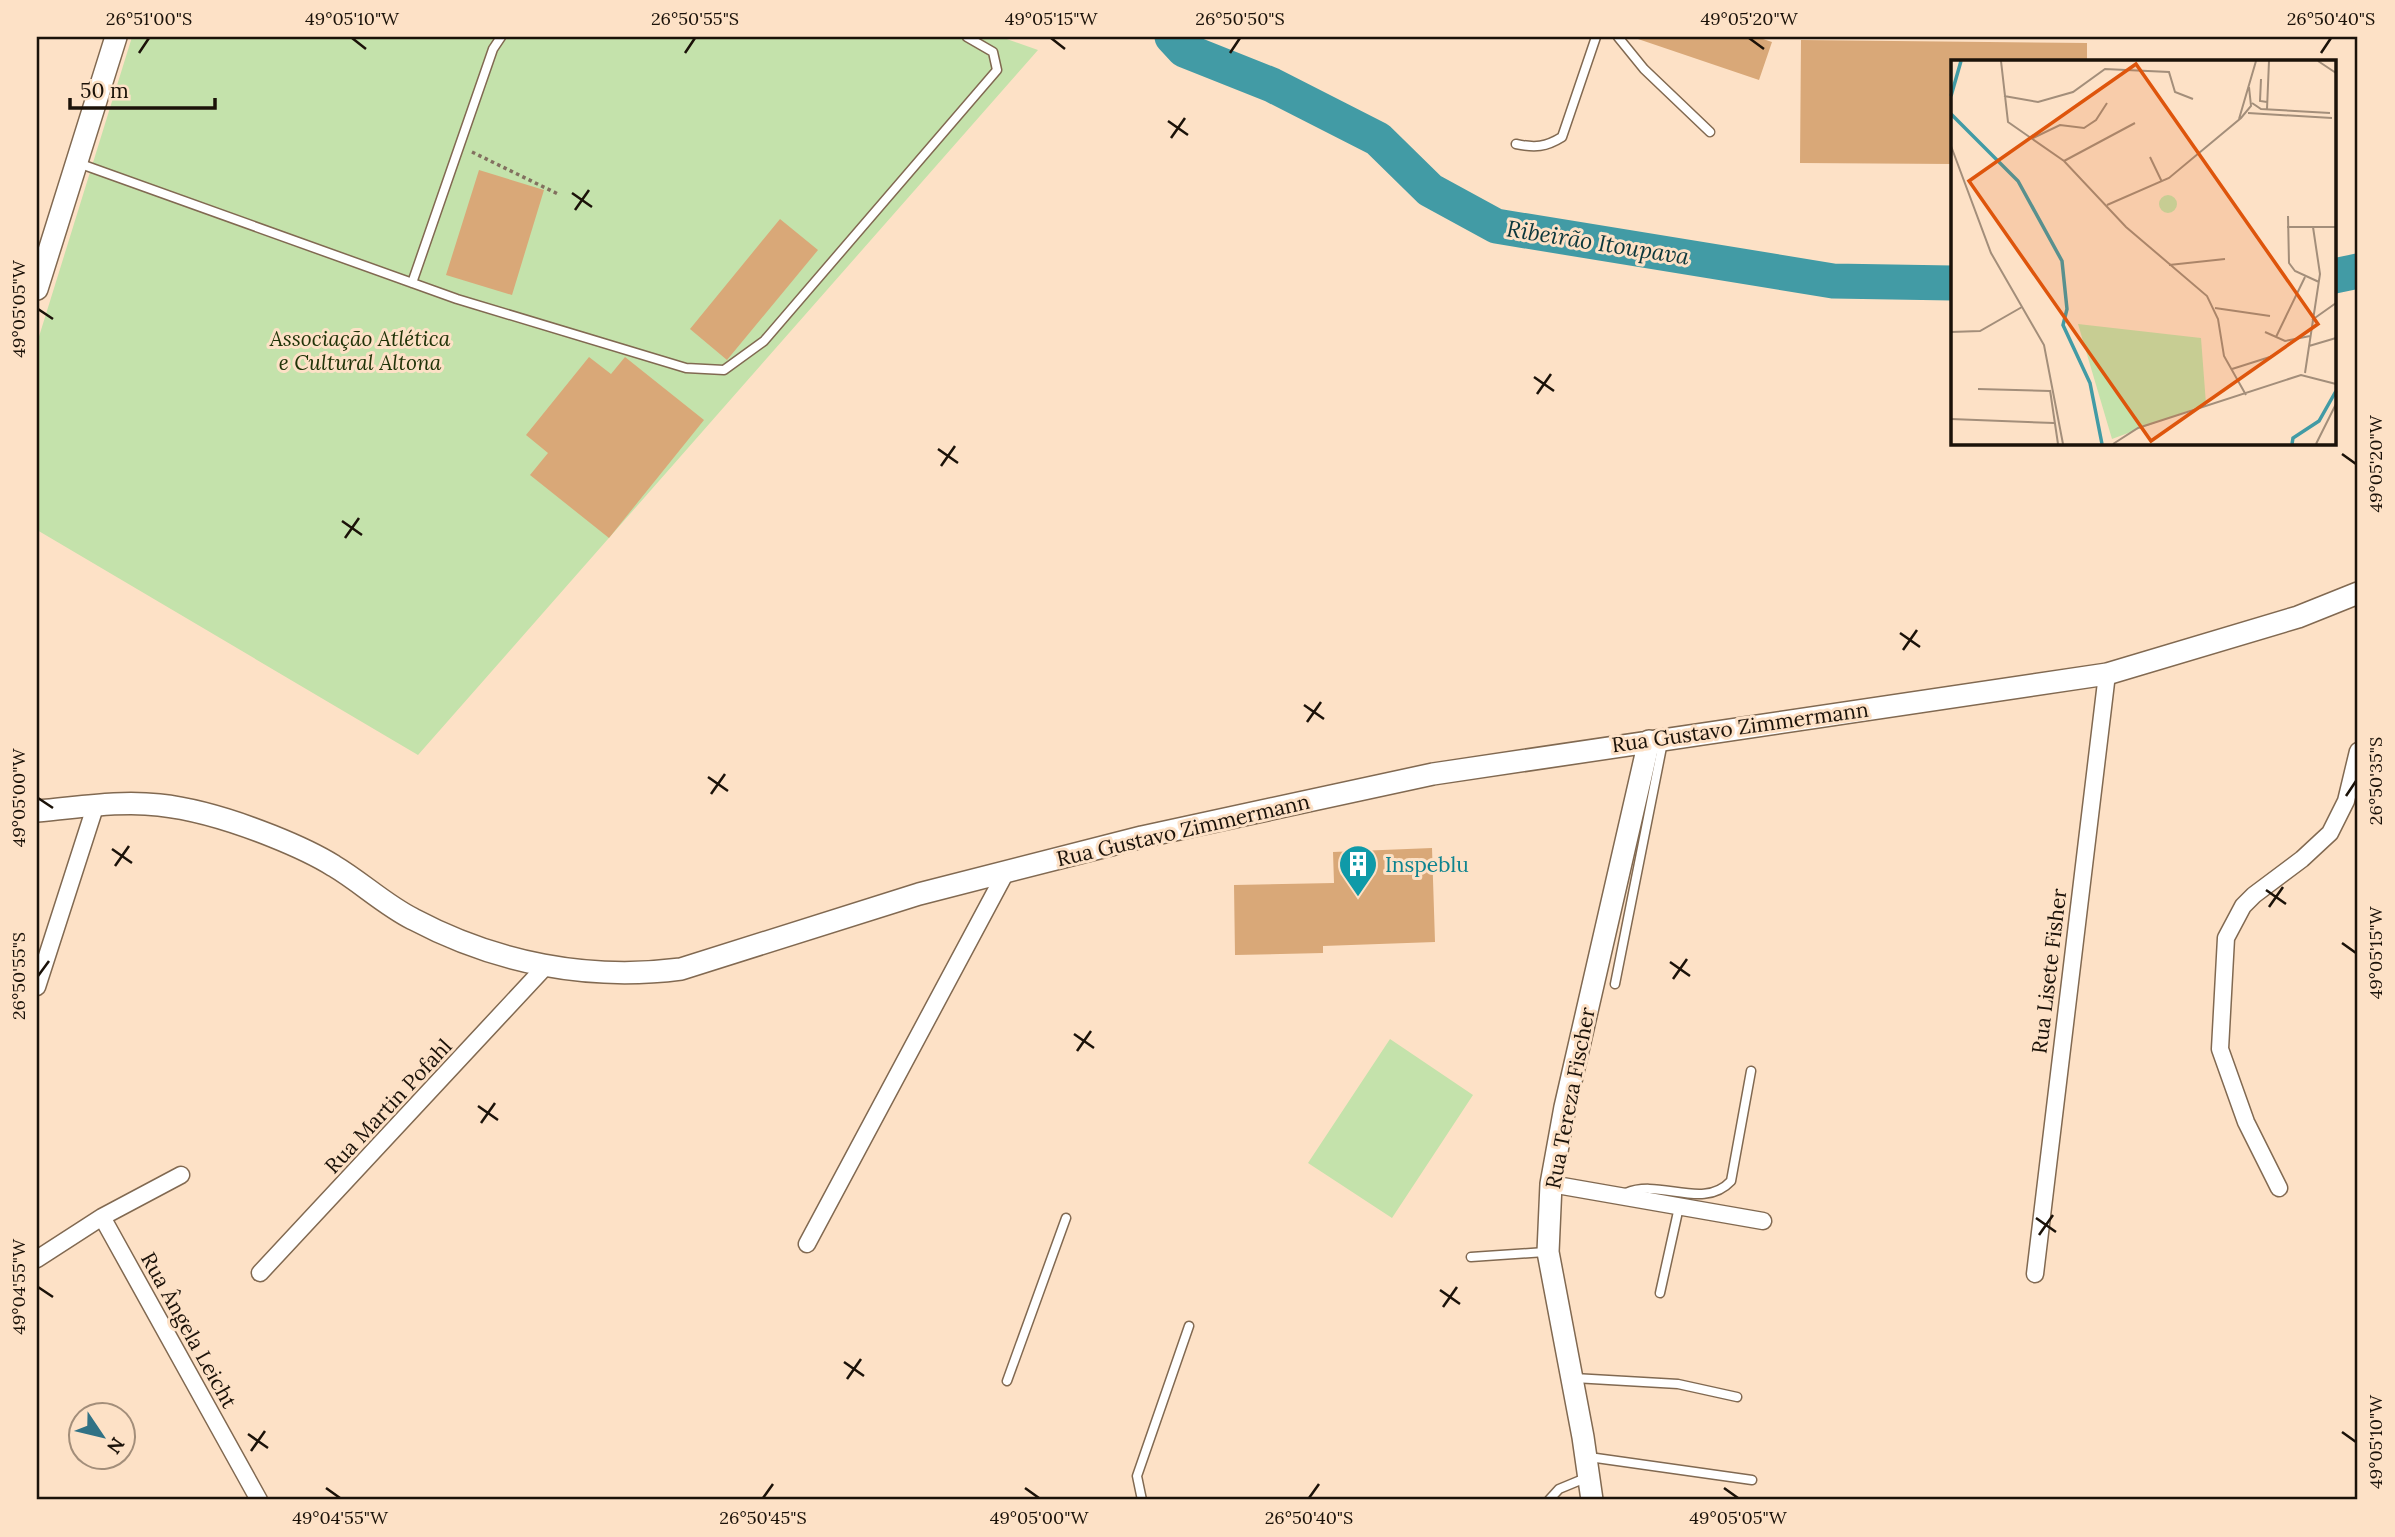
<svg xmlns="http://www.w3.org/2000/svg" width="2395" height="1537" viewBox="0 0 2395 1537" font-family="Lora,serif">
<rect width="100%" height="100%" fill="#fde1c6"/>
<!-- green -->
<path fill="#c4e2ab" d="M 132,37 L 1001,37 L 1038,50 L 418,755 L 37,530 L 37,343 Z
M 1390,1039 L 1473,1095 L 1392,1218 L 1308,1163 Z"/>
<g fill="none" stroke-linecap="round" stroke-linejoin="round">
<!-- river -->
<path stroke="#429ba5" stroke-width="35" d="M 1172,37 L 1184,50 L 1272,85 L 1378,139 L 1430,190 L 1496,226 L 1833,281 L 1952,283
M 2334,276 L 2358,271"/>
</g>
<!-- building -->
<path fill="#d9a878" d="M 1639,37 L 1757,37 L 1772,42 L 1759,80 L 1638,39 Z
M 1801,40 L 2087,43 L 2087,61 L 1952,61 L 1952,164 L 1800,163 Z
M 479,170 L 544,190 L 512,295 L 446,275 Z
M 780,219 L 818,250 L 727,360 L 690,329 Z
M 589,357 L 611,374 L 625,357 L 704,420 L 609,538 L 530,475 L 548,453 L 526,435 Z
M 1432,848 L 1435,942 L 1323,946 L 1323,953 L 1235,955 L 1234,885 L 1334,883 L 1333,852 Z"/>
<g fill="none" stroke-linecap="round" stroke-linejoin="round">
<defs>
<path id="lane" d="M 1618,37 L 1644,69 L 1710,132
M 1516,144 C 1535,148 1546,147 1562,137 L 1596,37
M 78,163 L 457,299 L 686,368 L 724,370 L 764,341 L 997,70 L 993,52 L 967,37
M 412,283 L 493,49 L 501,37
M 1615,984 L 1663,742
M 1626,1193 C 1660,1178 1703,1211 1731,1181 L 1751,1071
M 1471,1257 L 1545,1252
M 1660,1293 L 1679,1207
M 1574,1378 L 1678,1384 L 1737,1397
M 1007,1381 L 1066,1218
M 1589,1457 L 1752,1480
M 1142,1500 L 1137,1476 L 1189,1326
M 1549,1500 L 1559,1489 L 1588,1477"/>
<path id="street" d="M 37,987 L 95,807
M 1551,1184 L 1763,1221
M 2279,1188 L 2246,1122 L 2220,1049 L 2226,938 L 2243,906 L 2254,895 L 2302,859 L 2330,833 L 2346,801 L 2358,751
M 102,1217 L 259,1500
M 807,1244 L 1006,872
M 37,1259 L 102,1217 L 181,1175
M 260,1273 L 545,967
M 2035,1274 L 2107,674"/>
<path id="secondary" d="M 37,289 L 116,37
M 37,811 C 76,808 119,800 159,805 C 196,809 237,822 272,836 C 292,844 315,854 334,866 C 361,882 385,905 413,919 C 496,963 588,981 681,969 L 919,894 L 1142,837 L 1433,774 L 2107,674 L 2298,617 L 2358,593
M 1592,1500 L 1583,1437 L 1548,1252 L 1551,1184 L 1565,1107 L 1649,741"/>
</defs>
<!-- lane casing -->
<use href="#lane" stroke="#816951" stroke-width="11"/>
<!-- street casing -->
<use href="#street" stroke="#816951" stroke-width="19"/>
<!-- secondary casing -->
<use href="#secondary" stroke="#816951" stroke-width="24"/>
<!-- path -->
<path stroke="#82705f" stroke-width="3.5" stroke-dasharray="3.5 3.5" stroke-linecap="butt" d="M 472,152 L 558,194"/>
<!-- lane -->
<use href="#lane" stroke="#fff" stroke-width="8"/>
<!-- street -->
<use href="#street" stroke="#fff" stroke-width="16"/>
<!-- secondary -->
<use href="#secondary" stroke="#fff" stroke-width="21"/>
</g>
<!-- ticks -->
<path fill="none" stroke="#1b1209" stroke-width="2.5" d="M 352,38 L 366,49M 1051,38 L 1065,49M 1749,38 L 1764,49M 139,53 L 149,38M 685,53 L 695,38M 1230,53 L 1240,38M 2321,53 L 2331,38M 1168,121 L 1188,135M 1171,138 L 1185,118M 572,193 L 592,207M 575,210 L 589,190M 38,309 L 53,319M 1534,377 L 1554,391M 1537,394 L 1551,374M 938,449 L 958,463M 2342,454 L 2356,464M 941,466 L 955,446M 342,521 L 362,535M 345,538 L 359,518M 1900,633 L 1920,647M 1903,650 L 1917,630M 1304,705 L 1324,719M 1307,722 L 1321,702M 708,777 L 728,791M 711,794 L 725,774M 2346,796 L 2356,781M 38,798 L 53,808M 112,849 L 132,863M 115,866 L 129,846M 2266,890 L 2286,904M 2269,907 L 2283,887M 2342,943 L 2356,953M 1670,962 L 1690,976M 38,976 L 49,961M 1673,979 L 1687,959M 1074,1034 L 1094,1048M 1077,1051 L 1091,1031M 478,1106 L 498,1120M 481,1123 L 495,1103M 2036,1218 L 2056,1232M 2039,1235 L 2053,1215M 38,1287 L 53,1297M 1440,1290 L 1460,1304M 1443,1307 L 1457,1287M 844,1362 L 864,1376M 847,1379 L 861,1359M 2342,1432 L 2356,1442M 248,1434 L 268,1448M 251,1451 L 265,1431M 326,1488 L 340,1498M 1025,1488 L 1039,1498M 1724,1488 L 1738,1498M 763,1498 L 773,1484M 1309,1498 L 1319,1484"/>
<!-- icons -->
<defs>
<symbol id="building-pin" viewBox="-11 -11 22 30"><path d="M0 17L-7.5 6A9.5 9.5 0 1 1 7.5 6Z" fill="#0f9aa8" stroke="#fde1c6"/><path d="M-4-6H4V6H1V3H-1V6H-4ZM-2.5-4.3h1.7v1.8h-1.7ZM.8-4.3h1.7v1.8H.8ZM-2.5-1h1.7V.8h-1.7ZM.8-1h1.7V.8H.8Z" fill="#fff"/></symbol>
</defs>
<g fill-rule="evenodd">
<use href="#building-pin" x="1336" y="842" width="44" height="60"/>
</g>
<g text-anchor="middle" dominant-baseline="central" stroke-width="6" stroke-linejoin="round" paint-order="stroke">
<!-- park labels -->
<g font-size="21" font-style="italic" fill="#203308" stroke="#fde1c6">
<text x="360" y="338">Associação Atlética<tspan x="360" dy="24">e Cultural Altona</tspan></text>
</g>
<!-- street labels -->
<g font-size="21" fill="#1b1209" stroke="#fde1c6">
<text transform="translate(1740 727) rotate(-8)">Rua Gustavo Zimmermann</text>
<text transform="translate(1183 830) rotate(-13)">Rua Gustavo Zimmermann</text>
<text transform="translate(2049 971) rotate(-83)">Rua Lisete Fisher</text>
<text transform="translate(1570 1098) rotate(-79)">Rua Tereza Fischer</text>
<text transform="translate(388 1106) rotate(-47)">Rua Martin Pofahl</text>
<text transform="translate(189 1330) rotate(61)">Rua Ângela Leicht</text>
</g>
<!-- culture labels -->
<g font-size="21" fill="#0d838f" stroke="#fde1c6" text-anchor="start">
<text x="1385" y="864">Inspeblu</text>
</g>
<!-- water labels -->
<g font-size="23" font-style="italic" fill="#0b363b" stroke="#fde1c6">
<text transform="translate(1598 242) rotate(9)">Ribeirão Itoupava</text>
</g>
</g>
<!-- overview -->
<g transform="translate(1951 60)">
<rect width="385" height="385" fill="#fde1c6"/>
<path d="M208 144a9 9 0 1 1 18 0a9 9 0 1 1-18 0ZM 127,264 L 250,278 L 255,344 L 161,379 Z" fill="#c4e2ab"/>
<path fill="none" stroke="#429ba5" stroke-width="3.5" d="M 0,36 L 10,1M 0,54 L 67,121 L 111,201 L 116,249 L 112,265 L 139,323 L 151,384M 341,384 L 342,378 L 368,361 L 385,331"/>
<path fill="none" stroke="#a38e7a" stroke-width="2" d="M 50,1 L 57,62 L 113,101 L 175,167 L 256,236 L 267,259 L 273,296 L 295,335M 367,1 L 385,13M 310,19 L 309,41 L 316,42M 53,36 L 87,42 L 122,32 L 154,9 L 218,12 L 224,32 L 242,39M 301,43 L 310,49 L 379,53M 316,49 L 318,1M 297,53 L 381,58M 288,59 L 305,1M 82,78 L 109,65 L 133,68 L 145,60 L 156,43M 0,86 L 40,193 L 93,285 L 112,384M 199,97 L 211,122M 113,101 L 184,63M 156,145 L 218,118 L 290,58 L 300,46 L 298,27M 337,156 L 338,203 L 344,211 L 368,222M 336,167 L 385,167M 218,205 L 274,199M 264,248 L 319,256M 361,260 L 385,243M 0,272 L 29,271 L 71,247M 314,272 L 334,281 L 359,276M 325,277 L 354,217M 358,286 L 385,278M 281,309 L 322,296M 354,313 L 369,214 L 362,167M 27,329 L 99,331M 99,330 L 107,384M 0,359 L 103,363M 162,384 L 187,368 L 350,315 L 385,324M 365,384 L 385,344"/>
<path fill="#de550c" fill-opacity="0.15" stroke="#de550c" stroke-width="3.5" d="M 185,4 L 367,264 L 200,381 L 18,121 Z"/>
<rect width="385" height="385" fill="none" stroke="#1b1209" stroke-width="3.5"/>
</g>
<!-- border -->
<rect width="2395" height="1537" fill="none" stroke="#fde1c6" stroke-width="77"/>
<!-- north arrow -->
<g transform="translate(102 1436) rotate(125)"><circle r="33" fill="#fde1c6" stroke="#a38e7a" stroke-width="2"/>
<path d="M0-5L12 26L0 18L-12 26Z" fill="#317285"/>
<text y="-10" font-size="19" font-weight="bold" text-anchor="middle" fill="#1b1209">N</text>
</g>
<!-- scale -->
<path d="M70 98v10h145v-10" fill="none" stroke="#1b1209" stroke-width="3.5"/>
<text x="80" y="98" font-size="21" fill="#1b1209" stroke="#fde1c6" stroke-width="5" paint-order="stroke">50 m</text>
<rect x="38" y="38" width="2318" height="1460" fill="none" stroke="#1b1209" stroke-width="2.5"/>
<g font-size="18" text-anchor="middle" fill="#1b1209">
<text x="149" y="25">26°51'00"S</text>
<text x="352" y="25">49°05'10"W</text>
<text x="695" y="25">26°50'55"S</text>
<text x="1051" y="25">49°05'15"W</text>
<text x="1240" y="25">26°50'50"S</text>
<text x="1749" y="25">49°05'20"W</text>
<text x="2331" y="25">26°50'40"S</text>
<text transform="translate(19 309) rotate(-90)" y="6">49°05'05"W</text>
<text transform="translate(2376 464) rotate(-90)" y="6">49°05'20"W</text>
<text transform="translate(2376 781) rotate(-90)" y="6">26°50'35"S</text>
<text transform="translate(19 798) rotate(-90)" y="6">49°05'00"W</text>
<text transform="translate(2376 953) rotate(-90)" y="6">49°05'15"W</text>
<text transform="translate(19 976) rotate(-90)" y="6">26°50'55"S</text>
<text transform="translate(19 1287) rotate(-90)" y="6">49°04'55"W</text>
<text transform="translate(2376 1442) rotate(-90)" y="6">49°05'10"W</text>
<text x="340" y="1524">49°04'55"W</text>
<text x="763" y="1524">26°50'45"S</text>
<text x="1039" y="1524">49°05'00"W</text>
<text x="1309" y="1524">26°50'40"S</text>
<text x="1738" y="1524">49°05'05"W</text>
</g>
</svg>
